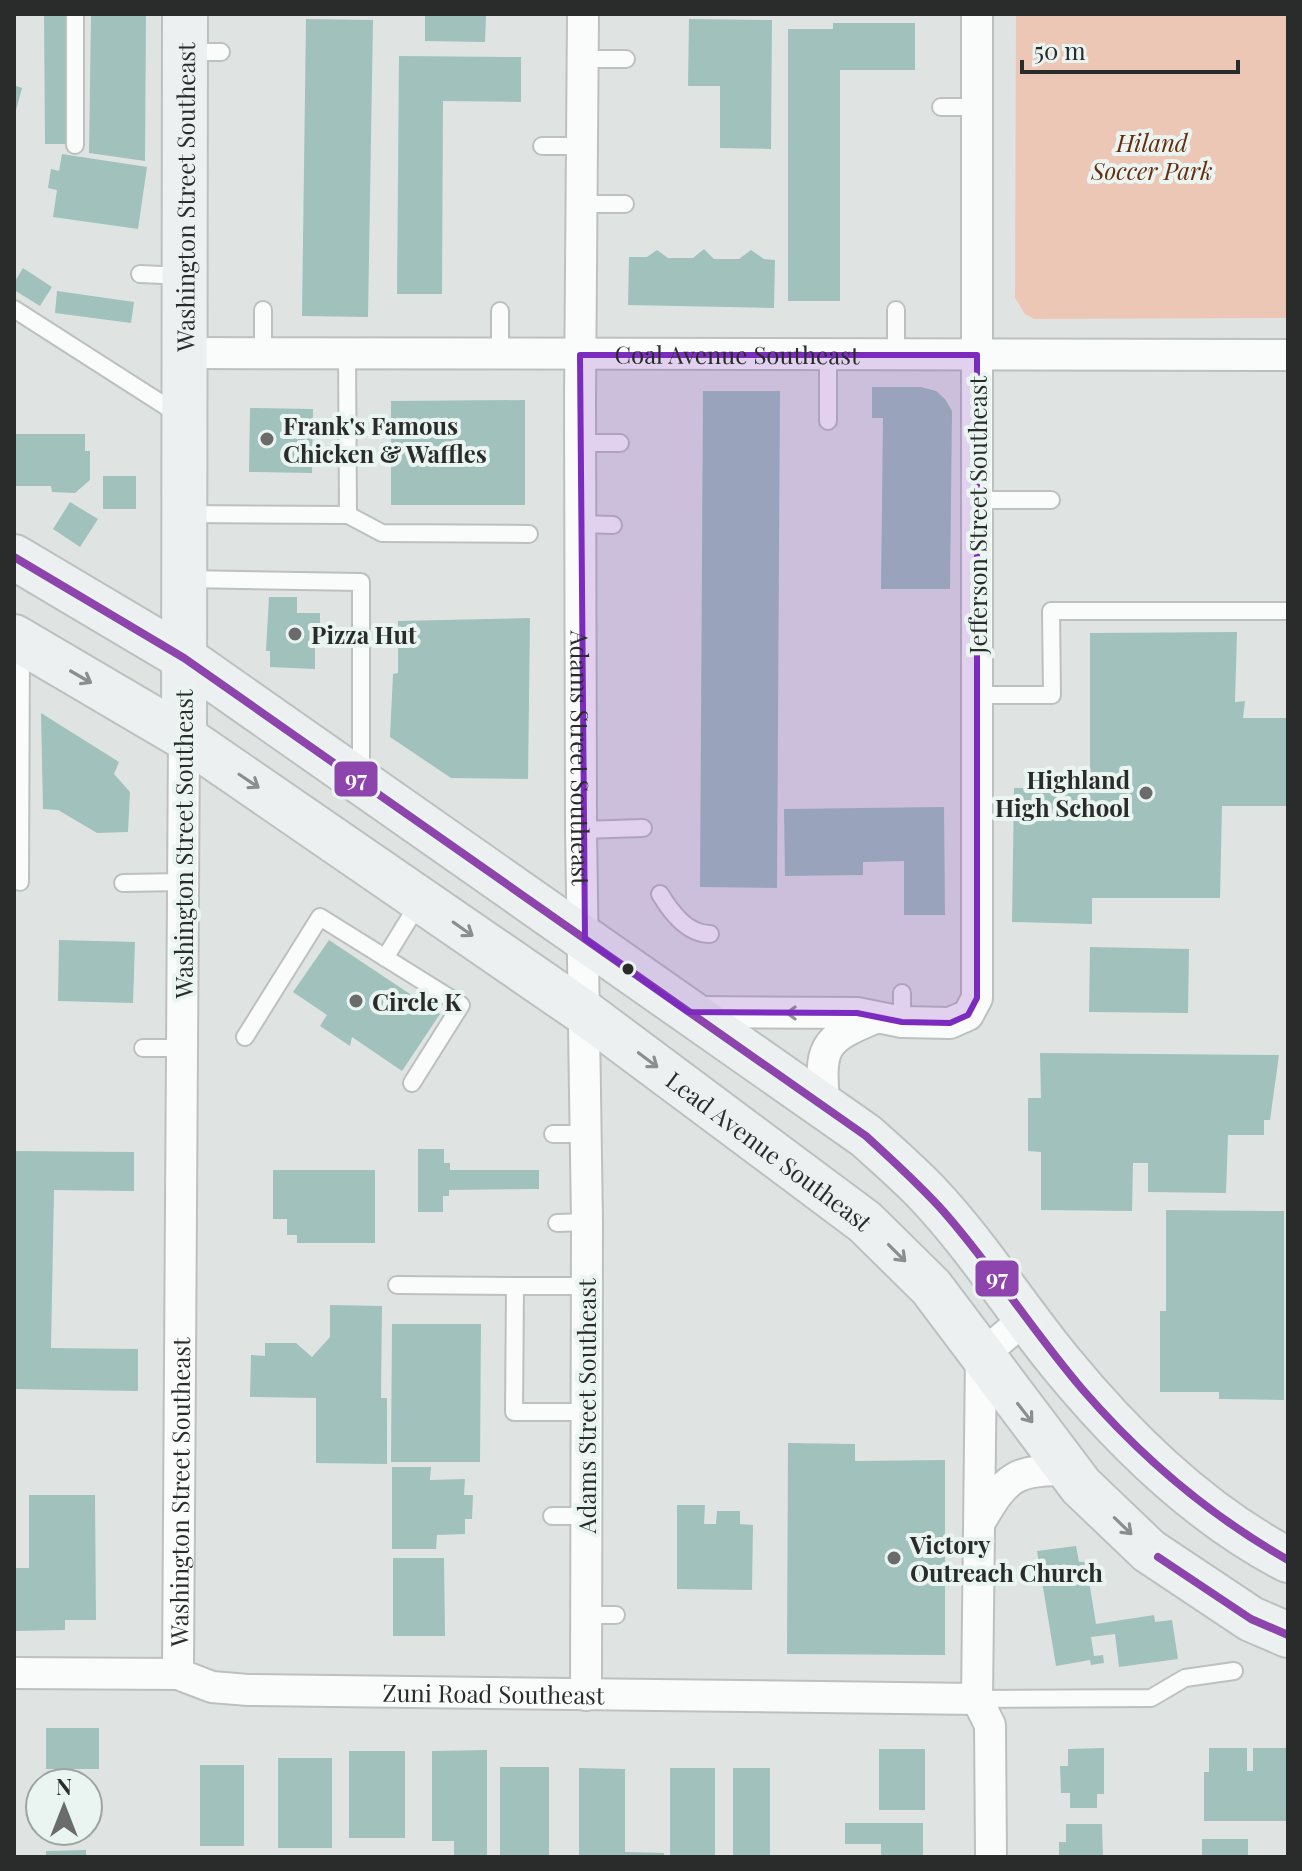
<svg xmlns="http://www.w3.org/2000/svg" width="1302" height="1871" viewBox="0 0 1302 1871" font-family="'Playfair Display',serif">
<rect width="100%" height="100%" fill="#dfe4e3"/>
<!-- green -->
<path fill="#edc7b5" d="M 1016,14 L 1288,14 L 1288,318 L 1034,319 L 1025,314 L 1015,298 Z"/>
<!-- building -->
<path fill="#a1c1bc" d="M 44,14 L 65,14 L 65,144 L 45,144 Z
M 91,14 L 146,14 L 145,161 L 89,153 Z
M 425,14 L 486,16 L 485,42 L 425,41 Z
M 306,19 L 373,20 L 368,317 L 302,316 Z
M 689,19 L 772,20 L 771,149 L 720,148 L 720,86 L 688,86 Z
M 833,23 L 915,23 L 915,70 L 840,70 L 840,301 L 788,301 L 788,29 L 833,29 Z
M 399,56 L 521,57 L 521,102 L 443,101 L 442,294 L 397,294 Z
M 14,85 L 22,88 L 15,114 L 14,114 Z
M 62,154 L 147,167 L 138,229 L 53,217 L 57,190 L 48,188 L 51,169 L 59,171 Z
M 704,249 L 714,259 L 739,259 L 751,250 L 764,259 L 775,260 L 774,308 L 628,305 L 629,257 L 647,257 L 657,250 L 668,258 L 693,258 Z
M 23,268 L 52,287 L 40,306 L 14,290 L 14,283 Z
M 57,291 L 134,302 L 131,323 L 55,313 Z
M 872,387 L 921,387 L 936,391 L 945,399 L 952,411 L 950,589 L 881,589 L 883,418 L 872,418 Z
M 703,391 L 780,391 L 777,888 L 700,887 Z
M 525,400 L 525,505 L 391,505 L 391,401 Z
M 250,408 L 313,409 L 312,473 L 249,472 Z
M 14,434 L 85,434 L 85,451 L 90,451 L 90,480 L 75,493 L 52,492 L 51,486 L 14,486 Z
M 103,476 L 136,476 L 136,509 L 103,509 Z
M 70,502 L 98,519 L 80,547 L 53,529 Z
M 269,597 L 297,597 L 297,613 L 320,613 L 320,635 L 315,635 L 315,669 L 270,667 L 270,651 L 266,651 Z
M 530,618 L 528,779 L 451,778 L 390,737 L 393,674 L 398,673 L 398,621 Z
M 1237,632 L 1235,702 L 1245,701 L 1243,718 L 1288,718 L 1288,806 L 1222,806 L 1220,898 L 1092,898 L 1092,924 L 1012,922 L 1014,788 L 1062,788 L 1061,781 L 1090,778 L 1090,633 Z
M 41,713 L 119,762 L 114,774 L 130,792 L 128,832 L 97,833 L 58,810 L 43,809 Z
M 944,807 L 945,915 L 904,915 L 904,861 L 863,862 L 863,875 L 785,876 L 784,809 Z
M 59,940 L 135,942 L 133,1003 L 58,1001 Z
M 329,940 L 440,1014 L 402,1071 L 352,1037 L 350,1046 L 320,1026 L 327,1015 L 293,992 Z
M 1090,947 L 1189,949 L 1188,1013 L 1089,1012 Z
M 1040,1053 L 1279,1055 L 1270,1120 L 1264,1120 L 1264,1135 L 1228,1135 L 1226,1193 L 1148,1192 L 1148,1163 L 1133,1163 L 1132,1211 L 1041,1210 L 1041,1152 L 1028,1151 L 1028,1098 L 1041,1098 Z
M 418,1149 L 444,1149 L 444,1163 L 450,1163 L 450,1170 L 539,1170 L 539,1189 L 449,1190 L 449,1196 L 443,1196 L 443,1212 L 418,1212 Z
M 14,1151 L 134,1152 L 134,1191 L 54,1190 L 51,1348 L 138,1349 L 138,1391 L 14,1389 Z
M 273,1170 L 375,1170 L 375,1243 L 297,1243 L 297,1235 L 287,1235 L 287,1219 L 273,1219 Z
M 1166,1210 L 1284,1211 L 1284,1400 L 1219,1399 L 1219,1392 L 1160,1392 L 1160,1311 L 1166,1311 Z
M 330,1305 L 382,1306 L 381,1398 L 387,1398 L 387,1464 L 316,1463 L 316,1398 L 250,1397 L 251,1355 L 265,1356 L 265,1343 L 296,1343 L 312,1357 L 330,1337 Z
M 392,1324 L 481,1324 L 480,1462 L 391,1462 Z
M 788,1443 L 855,1444 L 855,1461 L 945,1460 L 945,1655 L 787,1654 Z
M 392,1467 L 431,1467 L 430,1480 L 465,1479 L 464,1495 L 473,1495 L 472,1519 L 465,1519 L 465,1534 L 437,1535 L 436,1549 L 392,1549 Z
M 29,1495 L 95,1495 L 96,1620 L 65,1620 L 65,1630 L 14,1631 L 14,1568 L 29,1568 Z
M 677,1505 L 705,1505 L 704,1524 L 716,1524 L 717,1511 L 740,1511 L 740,1524 L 753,1525 L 752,1590 L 677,1589 Z
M 1076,1546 L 1079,1562 L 1086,1562 L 1096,1624 L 1154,1615 L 1155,1622 L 1172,1620 L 1178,1659 L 1119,1667 L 1115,1634 L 1091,1637 L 1094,1656 L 1103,1655 L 1104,1663 L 1091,1665 L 1090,1660 L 1056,1666 L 1037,1551 Z
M 393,1558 L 444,1558 L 445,1636 L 393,1636 Z
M 46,1728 L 99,1728 L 99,1769 L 46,1769 Z
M 1104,1748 L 1104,1794 L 1097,1794 L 1097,1808 L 1070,1808 L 1070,1793 L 1061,1793 L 1060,1766 L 1068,1766 L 1068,1749 Z
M 1209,1748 L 1247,1748 L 1247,1771 L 1253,1771 L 1253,1748 L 1288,1748 L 1288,1821 L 1204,1821 L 1204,1772 L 1209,1772 Z
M 879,1749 L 925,1749 L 925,1810 L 879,1810 Z
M 487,1750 L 487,1857 L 454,1857 L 454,1841 L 432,1841 L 432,1751 Z
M 349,1751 L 405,1751 L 405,1838 L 349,1838 Z
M 278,1758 L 332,1758 L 332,1848 L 278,1848 Z
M 200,1765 L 244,1765 L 244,1846 L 200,1846 Z
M 500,1767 L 549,1767 L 549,1857 L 500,1857 Z
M 579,1768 L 625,1769 L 625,1852 L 664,1853 L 664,1857 L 579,1857 Z
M 670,1768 L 715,1768 L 715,1857 L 670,1857 Z
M 733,1768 L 770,1768 L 770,1857 L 733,1857 Z
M 845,1823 L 923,1823 L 923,1857 L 881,1857 L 881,1844 L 845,1844 Z
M 1066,1824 L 1102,1824 L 1103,1857 L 1059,1857 L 1059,1842 L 1066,1842 Z
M 46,1831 L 90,1831 L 90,1837 L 46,1837 Z
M 1202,1839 L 1248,1839 L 1248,1857 L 1202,1857 Z
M 86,1850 L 86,1857 L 46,1857 L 46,1851 Z"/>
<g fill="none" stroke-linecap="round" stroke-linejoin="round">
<defs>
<path id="lane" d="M 75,14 L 75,145
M 186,52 L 221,52
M 583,59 L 626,59
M 941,107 L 976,107
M 542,146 L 582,146
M 581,204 L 625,204
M 140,274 L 183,276
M 14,309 L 181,416
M 263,310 L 263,354
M 500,311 L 500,354
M 828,355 L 828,421
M 896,355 L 896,310
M 581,443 L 620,443
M 977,500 L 1051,500
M 186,514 L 348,515 L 347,354
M 348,515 L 382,533 L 529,534
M 581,524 L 613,525
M 186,579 L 361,582 L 361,776
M 976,695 L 1052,695 L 1051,611 L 1288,611
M 581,830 L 643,828
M 20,882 L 21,647
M 123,883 L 183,882
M 660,894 C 671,912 687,934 710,934
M 385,958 L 420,901
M 902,993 L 902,1022
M 245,1037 L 320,917 L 461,1005 L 412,1083
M 143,1048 L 182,1048
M 553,1134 L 586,1134
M 557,1223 L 587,1222
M 397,1285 L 515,1286 L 514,1412 L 586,1412
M 515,1286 L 587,1286
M 552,1516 L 586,1516
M 586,1615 L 616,1615
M 977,1699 L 1151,1698 L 1185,1678 L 1234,1671"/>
<g id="street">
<path id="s1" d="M 583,14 L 580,399 L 581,830 L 587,1222 L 586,1695"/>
<path id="s2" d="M 185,353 L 1288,355"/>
<path d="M 690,1012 L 857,1013 L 902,1022 L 950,1023 L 968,1015 L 977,998 L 977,14"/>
<path d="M 824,1104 C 820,1048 821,1040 875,1018"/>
<path d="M 980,1522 C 1007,1475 1015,1470 1069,1470"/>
<path id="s3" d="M 14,1673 L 178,1674 L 212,1687 L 248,1690 L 977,1699"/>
<path id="s4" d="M 178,1674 L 184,737"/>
<path d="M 991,1857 L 990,1725 L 977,1699 L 981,1356 L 1026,1318"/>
</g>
<g id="secondary">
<path d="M 14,557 L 184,658 L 866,1136 C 887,1155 909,1174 928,1194 C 977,1246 1015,1307 1060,1362 C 1123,1439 1199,1514 1288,1560"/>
<path id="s5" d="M 14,637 L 184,737 L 585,1013 L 865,1222 L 931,1287 L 1081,1486 L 1149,1551 L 1251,1619 L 1288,1635"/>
<path id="s6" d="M 184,737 L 185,14"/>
</g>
</defs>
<!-- lane casing -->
<use href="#lane" stroke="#bcc0bf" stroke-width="20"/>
<!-- street casing -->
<use href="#street" stroke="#bcc0bf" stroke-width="34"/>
<!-- secondary casing -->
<use href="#secondary" stroke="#bcc0bf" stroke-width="48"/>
<!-- lane -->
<use href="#lane" stroke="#fafbfb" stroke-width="16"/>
<!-- street -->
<use href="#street" stroke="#fafbfb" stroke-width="30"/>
<!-- secondary -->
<use href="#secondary" stroke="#edf0f0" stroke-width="44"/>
<defs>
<path id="bus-1" d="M 14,557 L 184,658 L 866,1136 C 893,1161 920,1185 944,1212 C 994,1269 1034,1333 1083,1390 C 1142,1458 1209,1515 1288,1560
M 1158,1557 L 1251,1619 L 1288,1635"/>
</defs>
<!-- bus-1 casing -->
<use href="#bus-1" stroke="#eaf4f1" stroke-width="14"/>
<!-- bus-1 -->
<use href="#bus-1" stroke="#8e44ad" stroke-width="8"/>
</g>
<!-- one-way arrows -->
<defs><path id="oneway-shaft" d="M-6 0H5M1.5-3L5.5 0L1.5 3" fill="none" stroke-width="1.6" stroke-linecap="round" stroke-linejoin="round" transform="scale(2)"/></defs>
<g stroke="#8b8e8e">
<use href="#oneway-shaft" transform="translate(81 677) rotate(30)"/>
<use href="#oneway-shaft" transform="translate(249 781) rotate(34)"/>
<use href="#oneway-shaft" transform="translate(463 929) rotate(35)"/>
<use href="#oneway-shaft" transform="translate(648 1060) rotate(37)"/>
<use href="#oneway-shaft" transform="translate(897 1253) rotate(45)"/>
<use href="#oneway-shaft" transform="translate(1025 1413) rotate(52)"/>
<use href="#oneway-shaft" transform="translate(1123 1526) rotate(44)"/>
</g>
<use stroke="#929493" href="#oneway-shaft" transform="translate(798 1013) rotate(-180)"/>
<!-- marked area -->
<path fill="#7b2cbf" fill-opacity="0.2" stroke="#7b2cbf" stroke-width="6" stroke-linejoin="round" d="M 580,355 L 977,355 L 977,998 L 968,1015 L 950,1023 L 902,1022 L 857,1013 L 688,1012 L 585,939 Z"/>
<!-- markers -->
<g fill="#696c6b" stroke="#eaf4f1" stroke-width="3">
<circle cx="267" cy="439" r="8"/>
<circle cx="295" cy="634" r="8"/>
<circle cx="1146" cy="793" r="8"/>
<circle cx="356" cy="1001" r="8"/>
<circle cx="894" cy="1558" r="8"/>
</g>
<circle fill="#292c2b" stroke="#eaf4f1" stroke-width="3" cx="628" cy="969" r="7"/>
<g text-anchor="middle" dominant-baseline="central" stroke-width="8" stroke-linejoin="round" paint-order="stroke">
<!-- park labels -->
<g font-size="24" font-style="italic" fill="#682d0e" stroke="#eaf4f1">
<text x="1152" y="142">Hiland<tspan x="1152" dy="28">Soccer Park</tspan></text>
</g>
<!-- street labels -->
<g font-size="24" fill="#292c2b" stroke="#eaf4f1">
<text stroke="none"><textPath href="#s6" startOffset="540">Washington Street Southeast</textPath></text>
<text stroke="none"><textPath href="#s2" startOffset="552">Coal Avenue Southeast</textPath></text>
<text transform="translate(977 515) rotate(-90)">Jefferson Street Southeast</text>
<text stroke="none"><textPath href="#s1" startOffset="744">Adams Street Southeast</textPath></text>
<text transform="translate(183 844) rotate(-90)">Washington Street Southeast</text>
<text stroke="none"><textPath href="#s5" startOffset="914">Lead Avenue Southeast</textPath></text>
<text transform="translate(586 1406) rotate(-90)">Adams Street Southeast</text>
<text stroke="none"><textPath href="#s4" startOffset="182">Washington Street Southeast</textPath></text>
<text stroke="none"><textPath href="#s3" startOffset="482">Zuni Road Southeast</textPath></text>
</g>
<!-- poi labels -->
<g font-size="24" font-weight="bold" fill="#292c2b" stroke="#eaf4f1" text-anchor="start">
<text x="283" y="425">Frank's Famous<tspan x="283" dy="28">Chicken &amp; Waffles</tspan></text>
<text x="311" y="634">Pizza Hut</text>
<text x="1130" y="779" text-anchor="end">Highland<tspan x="1130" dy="28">High School</tspan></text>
<text x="372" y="1001">Circle K</text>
<text x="910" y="1544">Victory<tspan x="910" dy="28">Outreach Church</tspan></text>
</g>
</g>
<g stroke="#eaf4f1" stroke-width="3">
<rect x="333" y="760" width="46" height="38" rx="8" fill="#8e44ad"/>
<rect x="974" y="1259" width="46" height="39" rx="8" fill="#8e44ad"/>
</g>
<g font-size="22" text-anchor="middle" font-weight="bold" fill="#fff">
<text x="356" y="787">97</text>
<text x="997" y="1286">97</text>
</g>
<!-- border -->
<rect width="1302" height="1871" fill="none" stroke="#292c2b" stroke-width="32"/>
<!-- north arrow -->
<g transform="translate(64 1807)"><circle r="38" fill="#eaf4f1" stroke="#9da4a2" stroke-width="2"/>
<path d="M0-6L14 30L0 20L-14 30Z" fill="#696c6b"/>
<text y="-12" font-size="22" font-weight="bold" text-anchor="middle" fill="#292c2b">N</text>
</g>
<!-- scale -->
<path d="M1022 60v12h216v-12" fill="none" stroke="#292c2b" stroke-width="4"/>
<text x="1034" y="60" font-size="24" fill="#292c2b" stroke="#eaf4f1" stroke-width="6" paint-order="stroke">50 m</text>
</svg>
